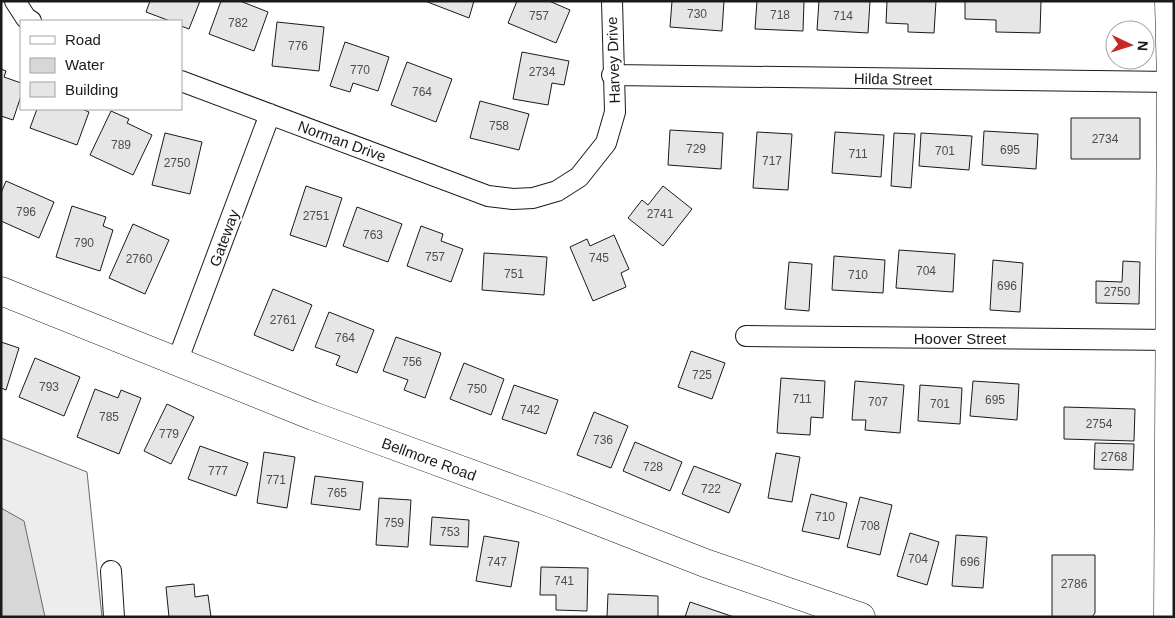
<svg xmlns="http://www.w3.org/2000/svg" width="1175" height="618" viewBox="0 0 1175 618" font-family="Arial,sans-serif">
<rect width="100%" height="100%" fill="#fff"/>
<!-- built -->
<path fill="#ededed" stroke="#6a6a6a" d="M 1,438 L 87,472 L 102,617 L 1,617 Z"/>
<!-- water -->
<path fill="#d7d7d7" stroke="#6a6a6a" d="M 1,508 L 24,521 L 45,617 L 1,617 Z"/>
<!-- building -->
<path fill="#e6e6e6" stroke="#1a1a1a" d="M 150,1 L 200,1 L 189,29 L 181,26 L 181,21 L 170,21 L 146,12 Z
M 221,1 L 240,1 L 268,12 L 254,51 L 209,34 Z
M 425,1 L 474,1 L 469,18 Z
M 517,1 L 549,1 L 570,10 L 556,43 L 508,23 Z
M 672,1 L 724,1 L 722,31 L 670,27 Z
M 757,1 L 804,1 L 803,31 L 755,29 Z
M 819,1 L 870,1 L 868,33 L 817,30 Z
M 887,1 L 936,1 L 934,33 L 908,32 L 908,24 L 886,23 Z
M 965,1 L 1041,1 L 1040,33 L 996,32 L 996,20 L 965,19 Z
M 277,22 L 324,27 L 319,71 L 272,66 Z
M 345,42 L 389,57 L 378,91 L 353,83 L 350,92 L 330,86 Z
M 522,52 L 569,61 L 564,85 L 552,83 L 548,105 L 513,99 Z
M 407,62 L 452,79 L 436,122 L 391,105 Z
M 1,69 L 6,71 L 4,77 L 21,83 L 21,96 L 13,120 L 1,116 Z
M 480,101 L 529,114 L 519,150 L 470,138 Z
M 37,109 L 82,109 L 89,112 L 77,145 L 30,128 Z
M 111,111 L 129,119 L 127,123 L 152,135 L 133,175 L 90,155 Z
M 1071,118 L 1140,118 L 1140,159 L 1071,159 Z
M 670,130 L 723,133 L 721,169 L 668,165 Z
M 984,131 L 1038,134 L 1036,169 L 982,165 Z
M 757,132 L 792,134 L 788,190 L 753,188 Z
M 835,132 L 884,135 L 881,177 L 832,173 Z
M 165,133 L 202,142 L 190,194 L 152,185 Z
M 894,133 L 915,134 L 911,188 L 891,186 Z
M 921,133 L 972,136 L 969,170 L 919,166 Z
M 6,181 L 54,202 L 39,238 L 1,221 L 1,193 Z
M 306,186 L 342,198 L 326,247 L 290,235 Z
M 663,186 L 692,209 L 663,246 L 628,218 L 642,200 L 648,205 Z
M 72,206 L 106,217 L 103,226 L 113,230 L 100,271 L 56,257 Z
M 357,207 L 402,224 L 388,262 L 343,246 Z
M 133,224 L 169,240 L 145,294 L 109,278 Z
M 421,226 L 443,234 L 441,241 L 463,249 L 451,282 L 407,266 Z
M 614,235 L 629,269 L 621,273 L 626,287 L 593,301 L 570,247 L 587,239 L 590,246 Z
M 899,250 L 955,254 L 953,292 L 896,288 Z
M 484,253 L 547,257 L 544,295 L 482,290 Z
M 834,256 L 885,260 L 883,293 L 832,290 Z
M 993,260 L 1023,263 L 1020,312 L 990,310 Z
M 1123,261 L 1140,262 L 1139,304 L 1096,303 L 1096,281 L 1122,282 Z
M 789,262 L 812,264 L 809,311 L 785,309 Z
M 273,289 L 312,305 L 293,351 L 254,335 Z
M 329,312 L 374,330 L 357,373 L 336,365 L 340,356 L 315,347 Z
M 396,337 L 441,353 L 425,398 L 404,390 L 408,380 L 383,371 Z
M 1,342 L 19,348 L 6,390 L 1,388 Z
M 691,351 L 725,363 L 712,399 L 678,387 Z
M 35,358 L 80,377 L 64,416 L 19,397 Z
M 464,363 L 504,379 L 491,415 L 450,399 Z
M 781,378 L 825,381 L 823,418 L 811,417 L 810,435 L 777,433 Z
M 855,381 L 904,385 L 900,433 L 865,430 L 866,420 L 852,420 Z
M 973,381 L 1019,384 L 1017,420 L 970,416 Z
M 514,385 L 558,400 L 546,434 L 502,419 Z
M 920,385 L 962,388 L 960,424 L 918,421 Z
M 95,389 L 118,398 L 121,390 L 141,398 L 119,454 L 77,437 Z
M 167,404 L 194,417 L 171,464 L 144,451 Z
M 1064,407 L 1135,409 L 1134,441 L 1064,439 Z
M 594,412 L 628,426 L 611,468 L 577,455 Z
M 635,442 L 682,462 L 670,491 L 623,471 Z
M 1095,443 L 1134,444 L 1133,470 L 1094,469 Z
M 200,446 L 248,463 L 236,496 L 188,479 Z
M 264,452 L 295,457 L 287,508 L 257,503 Z
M 776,453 L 800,457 L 792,502 L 768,498 Z
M 694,466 L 741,484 L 729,513 L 682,494 Z
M 315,476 L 363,482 L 360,510 L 311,504 Z
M 811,494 L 847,503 L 839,539 L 802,531 Z
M 860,497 L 892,505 L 880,555 L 847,547 Z
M 379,498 L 411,500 L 408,547 L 376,545 Z
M 432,517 L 469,520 L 468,547 L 430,545 Z
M 910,533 L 939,542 L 927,585 L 897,576 Z
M 956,535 L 987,537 L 983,588 L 952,586 Z
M 484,536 L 519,542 L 511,587 L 476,581 Z
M 1052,555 L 1095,555 L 1095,613 L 1092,617 L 1052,617 Z
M 541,567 L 588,568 L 587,611 L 556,610 L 556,595 L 540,595 Z
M 194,584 L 195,597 L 208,595 L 211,617 L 169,617 L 166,587 Z
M 608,594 L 658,596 L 658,617 L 607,617 Z
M 690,602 L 734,617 L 685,617 Z"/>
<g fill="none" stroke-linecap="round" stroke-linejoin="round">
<defs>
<path id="street" d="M 15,1 L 26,18 L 31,21
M 612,75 L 1174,82
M 181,81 L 488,196 L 513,199 L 533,198 L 557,191 L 579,177 L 606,143 L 615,112 L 612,1
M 746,336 L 1174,340
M 177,362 L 270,114
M 111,571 L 114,617"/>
<path id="secondary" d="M 1,291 L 313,416 L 562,507 L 705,563 L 861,617
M 1168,617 L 1171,82 L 1169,1"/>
</defs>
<!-- street casing -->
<use href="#street" stroke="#1a1a1a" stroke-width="22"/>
<!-- secondary casing -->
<use href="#secondary" stroke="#1a1a1a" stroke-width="29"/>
<!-- street -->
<use href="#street" stroke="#fff" stroke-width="20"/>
<!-- secondary -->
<use href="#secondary" stroke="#fff" stroke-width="28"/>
</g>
<g text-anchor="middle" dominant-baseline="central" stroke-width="4" stroke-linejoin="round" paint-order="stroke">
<!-- number labels -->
<g font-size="12" fill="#4d4d4d">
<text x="697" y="14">730</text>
<text x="780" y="15">718</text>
<text x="539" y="16">757</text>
<text x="843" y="16">714</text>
<text x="238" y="23">782</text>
<text x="298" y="46">776</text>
<text x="360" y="70">770</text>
<text x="542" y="72">2734</text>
<text x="422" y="92">764</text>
<text x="499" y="126">758</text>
<text x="1105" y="139">2734</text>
<text x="121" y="145">789</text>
<text x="696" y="149">729</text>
<text x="1010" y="150">695</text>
<text x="945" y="151">701</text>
<text x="858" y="154">711</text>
<text x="772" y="161">717</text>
<text x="177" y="163">2750</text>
<text x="26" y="212">796</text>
<text x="660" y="214">2741</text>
<text x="316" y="216">2751</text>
<text x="373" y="235">763</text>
<text x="84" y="243">790</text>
<text x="435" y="257">757</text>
<text x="599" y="258">745</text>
<text x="139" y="259">2760</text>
<text x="926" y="271">704</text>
<text x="514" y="274">751</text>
<text x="858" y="275">710</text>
<text x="1007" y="286">696</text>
<text x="1117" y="292">2750</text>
<text x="283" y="320">2761</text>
<text x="345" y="338">764</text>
<text x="412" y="362">756</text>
<text x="702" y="375">725</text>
<text x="49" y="387">793</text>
<text x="477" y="389">750</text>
<text x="802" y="399">711</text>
<text x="995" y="400">695</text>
<text x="878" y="402">707</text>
<text x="940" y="404">701</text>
<text x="530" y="410">742</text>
<text x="109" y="417">785</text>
<text x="1099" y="424">2754</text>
<text x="169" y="434">779</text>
<text x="603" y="440">736</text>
<text x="1114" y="457">2768</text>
<text x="653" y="467">728</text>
<text x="218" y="471">777</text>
<text x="276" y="480">771</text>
<text x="711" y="489">722</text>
<text x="337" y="493">765</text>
<text x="825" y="517">710</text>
<text x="394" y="523">759</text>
<text x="870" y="526">708</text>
<text x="450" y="532">753</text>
<text x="918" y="559">704</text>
<text x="497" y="562">747</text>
<text x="970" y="562">696</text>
<text x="564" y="581">741</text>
<text x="1074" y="584">2786</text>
</g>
<!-- street labels -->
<g font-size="15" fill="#1a1a1a" stroke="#fff">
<text transform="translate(613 60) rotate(-92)">Harvey Drive</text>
<text transform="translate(893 79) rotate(1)">Hilda Street</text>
<text transform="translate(342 141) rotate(20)">Norman Drive</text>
<text transform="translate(224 238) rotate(-70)">Gateway</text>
<text x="960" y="338">Hoover Street</text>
<text transform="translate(429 459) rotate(20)">Bellmore Road</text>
</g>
</g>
<!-- border -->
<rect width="1175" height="618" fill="none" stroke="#1a1a1a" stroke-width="5"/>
<!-- legend -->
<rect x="20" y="20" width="162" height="90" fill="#ffffff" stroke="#a3a3a3"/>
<rect x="30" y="36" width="25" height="8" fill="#ffffff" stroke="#a3a3a3"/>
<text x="65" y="45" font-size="15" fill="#1a1a1a">Road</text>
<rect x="30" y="58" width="25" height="15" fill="#d7d7d7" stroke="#a3a3a3"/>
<text x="65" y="70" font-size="15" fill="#1a1a1a">Water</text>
<rect x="30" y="82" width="25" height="15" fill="#e6e6e6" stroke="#a3a3a3"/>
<text x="65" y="95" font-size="15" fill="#1a1a1a">Building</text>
<!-- north arrow -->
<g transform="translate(1130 45) rotate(94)"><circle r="24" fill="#ffffff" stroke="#a3a3a3"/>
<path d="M0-4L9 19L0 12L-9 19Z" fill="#c62828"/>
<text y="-8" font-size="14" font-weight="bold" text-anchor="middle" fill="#1a1a1a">N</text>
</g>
</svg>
